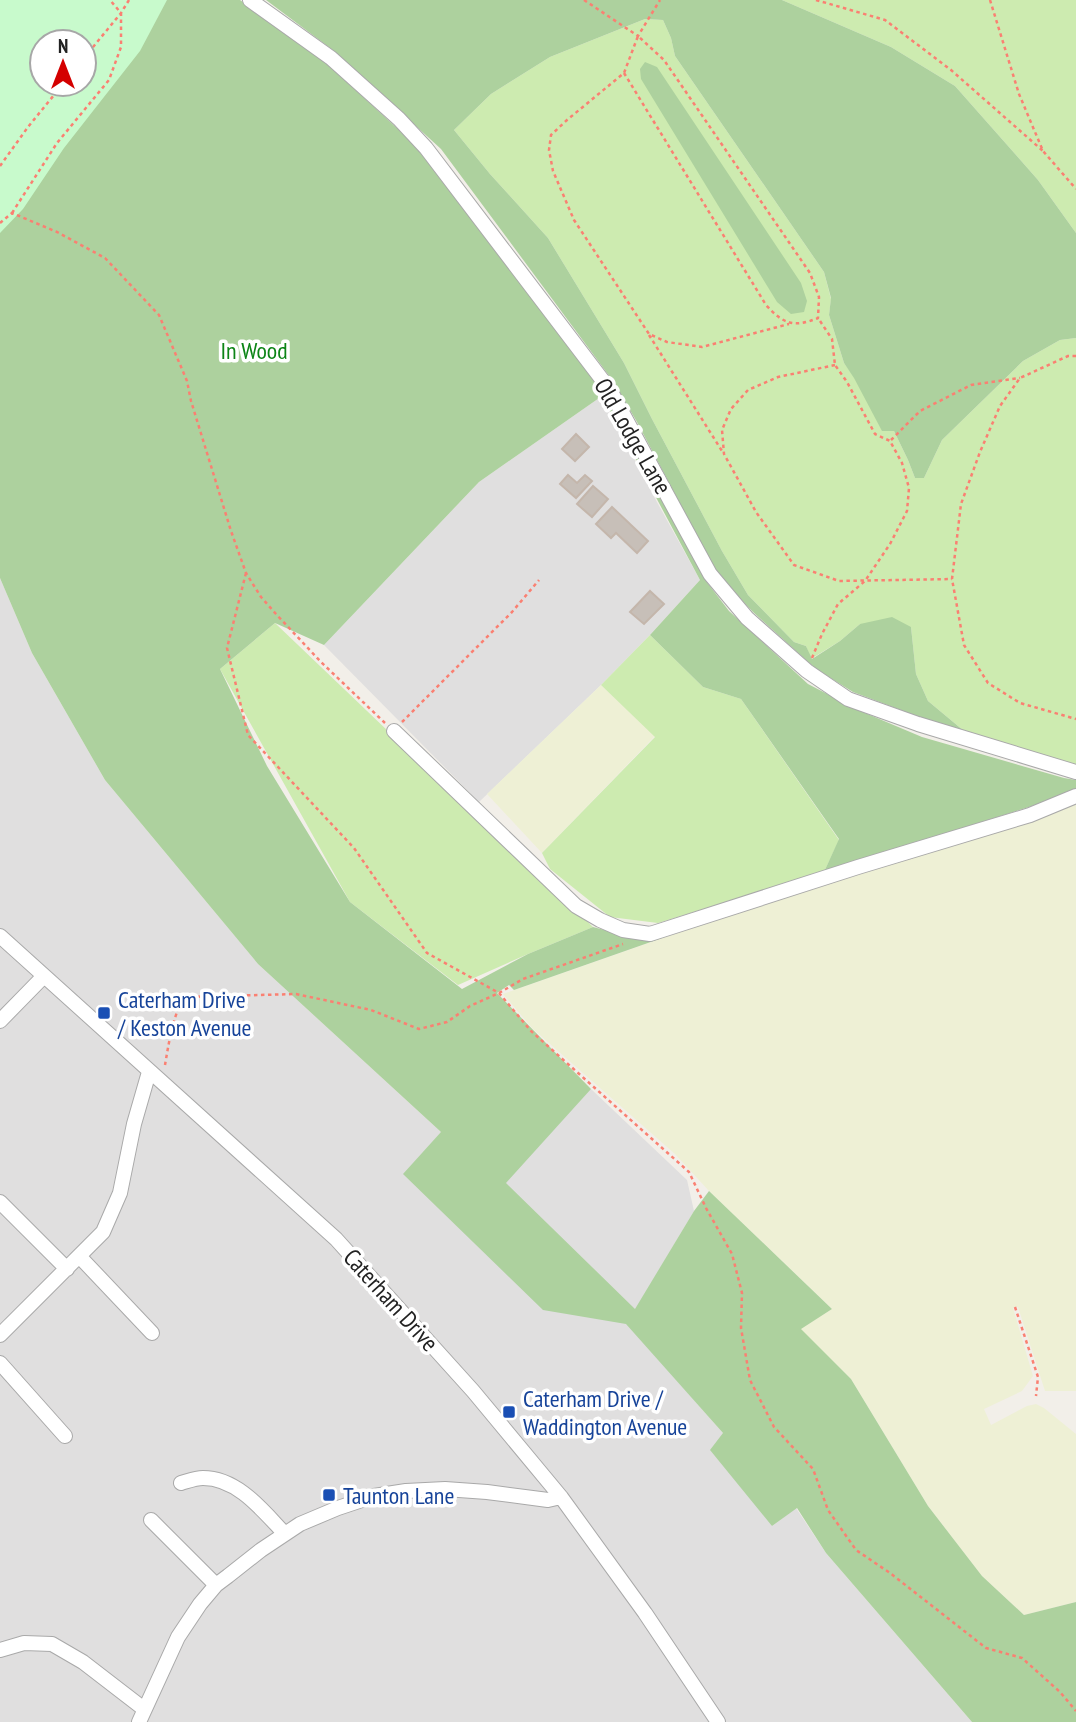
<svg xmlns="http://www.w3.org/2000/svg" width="1076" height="1722" viewBox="0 0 1076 1722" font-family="'PT Sans Narrow',sans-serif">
<rect width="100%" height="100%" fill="#f2efe9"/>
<!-- residential -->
<path fill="#e0dfdf" d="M 602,396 L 652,493 L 700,580 L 650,635 L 601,685 L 479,802 L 324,645 L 479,482 Z
M 0,578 L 32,653 L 105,780 L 258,964 L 441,1132 L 591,1089 L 687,1180 L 694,1211 L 627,1324 L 723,1433 L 772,1526 L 796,1508 L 826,1553 L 972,1722 L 0,1722 Z"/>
<!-- farmland -->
<path fill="#eef0d5" d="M 601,685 L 655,736 L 542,853 L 487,794 Z
M 1076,803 L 1076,1391 L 1045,1391 L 1018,1307 L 1015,1307 L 1013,1308 L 1033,1376 L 1022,1391 L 984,1409 L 991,1425 L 1027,1406 L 1036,1404 L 1044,1408 L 1076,1434 L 1076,1602 L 1024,1615 L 982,1576 L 928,1506 L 851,1379 L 800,1329 L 832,1309 L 709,1191 L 675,1154 L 533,1029 L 503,994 L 680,932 Z"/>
<!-- grass -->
<path fill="#cdebb0" d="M 782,0 L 1076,0 L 1076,233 L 1038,180 L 955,86 L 891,47 Z
M 645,19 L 663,20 L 671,38 L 675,56 L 824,272 L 831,299 L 829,315 L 844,363 L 894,431 L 908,460 L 915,478 L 924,478 L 942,440 L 1023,361 L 1060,340 L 1076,338 L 1076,765 L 970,736 L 928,701 L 916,674 L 911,627 L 860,624 L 840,641 L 811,659 L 806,646 L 794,642 L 748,595 L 722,551 L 652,419 L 624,363 L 548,238 L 490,174 L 454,130 L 491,94 L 550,57 Z
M 275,623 L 593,927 L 528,954 L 458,985 L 350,902 L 220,669 Z
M 650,635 L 703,687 L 741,699 L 839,840 L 824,872 L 658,923 L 610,917 L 550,869 L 542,853 L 655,737 L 601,685 Z"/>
<!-- forest -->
<path fill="#add19e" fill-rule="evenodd" d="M 0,0 L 240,0 L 324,61 L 412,142 L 607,392 L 706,581 L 729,611 L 808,684 L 858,710 L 922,737 L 1064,778 L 1076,780 L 1076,790 L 1029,807 L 824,872 L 839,839 L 741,699 L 703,687 L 650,635 L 700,580 L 602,396 L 479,482 L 324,645 L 275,623 L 220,669 L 267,766 L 350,902 L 462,989 L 528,954 L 593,927 L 620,934 L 665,937 L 514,990 L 509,985 L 497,993 L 591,1089 L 506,1183 L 635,1309 L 694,1211 L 709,1191 L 832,1309 L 801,1329 L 851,1379 L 928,1506 L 982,1576 L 1024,1615 L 1076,1602 L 1076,1722 L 972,1722 L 826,1553 L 797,1508 L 772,1526 L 710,1450 L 723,1433 L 626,1324 L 543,1310 L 403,1174 L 441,1132 L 258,964 L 105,780 L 32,653 L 0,578 ZM 42,42 L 84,42 L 84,84 L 42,84 Z
M 266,0 L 782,0 L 891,47 L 955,86 L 1038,180 L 1076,233 L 1076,338 L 1060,340 L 1023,361 L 942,440 L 924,478 L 915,478 L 908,460 L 894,431 L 882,431 L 854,378 L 844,363 L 829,315 L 831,298 L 824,272 L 675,56 L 671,38 L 663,20 L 645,19 L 550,57 L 491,94 L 454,130 L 490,174 L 548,238 L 624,363 L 652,419 L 722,551 L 748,595 L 794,642 L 806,646 L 812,659 L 840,641 L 860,624 L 892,617 L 911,627 L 916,674 L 928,701 L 970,736 L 853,692 L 816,669 L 753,612 L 717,574 L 637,422 L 613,381 L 441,149 L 334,51 Z
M 645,62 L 657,67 L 801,283 L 807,301 L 804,312 L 791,314 L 777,302 L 641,79 L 640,69 Z"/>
<!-- park -->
<path fill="#c8facc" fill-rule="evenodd" d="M 0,0 L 167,0 L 140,51 L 64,148 L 23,209 L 0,233 ZM 42,42 L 84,42 L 84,84 L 42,84 Z"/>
<!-- building -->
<path fill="#c7bfb8" stroke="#c4b6ab" stroke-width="2" d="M 576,434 L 589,447 L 575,461 L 562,449 Z
M 568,475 L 577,483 L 585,475 L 592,481 L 576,498 L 560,484 Z
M 593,486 L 608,499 L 592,517 L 577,504 Z
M 612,507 L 648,541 L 637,553 L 616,533 L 611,538 L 596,524 Z
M 650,591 L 664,604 L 644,624 L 630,612 Z"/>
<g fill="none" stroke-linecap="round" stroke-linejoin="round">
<defs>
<path id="minor" d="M 250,0 L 331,58 L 399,119 L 426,148 L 610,390 L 710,574 L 747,618 L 807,671 L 848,699 L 918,724 L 1076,772
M 394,731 L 576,906 L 600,920 L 623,930 L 650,934 L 858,867 L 1030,815 L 1076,796
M 0,936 L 336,1239 L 473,1391 L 561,1497 L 645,1613 L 718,1722
M 0,1021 L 44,976
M 0,1202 L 67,1269
M 79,1256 L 152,1333
M 0,1335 L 103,1232 L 120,1193 L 134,1124 L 149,1072
M 0,1363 L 65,1436
M 181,1483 C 188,1481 196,1478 203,1478 C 238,1478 263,1511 285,1534
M 151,1520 L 216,1585
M 0,1650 L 24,1643 L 52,1644 L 83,1662 L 144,1709
M 139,1722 L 178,1637 L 200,1604 L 216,1585 L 228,1576 L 261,1550 L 300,1524 L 338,1508 L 374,1496 L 406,1491 L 445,1489 L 487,1492 L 548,1500 L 561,1497"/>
</defs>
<!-- minor casing -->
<use href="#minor" stroke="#a9a9a9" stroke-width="16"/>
<!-- path -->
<path stroke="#fa8072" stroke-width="2.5" stroke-dasharray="3.5 3.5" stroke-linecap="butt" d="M 584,0 L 638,36 L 660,0
M 816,0 L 885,20 L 951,70 L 1043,151
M 990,0 L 1019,94 L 1043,151 L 1076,189
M 84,58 L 121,13 L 129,0
M 624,73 L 766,305 C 783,324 794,328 818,318 L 819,297 L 810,273 L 664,60 L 638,36 L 624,73 L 567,120 L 551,135 L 549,150 L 553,171 L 574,220 L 649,334 L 667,342 L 702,347 L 789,324
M 0,166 L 28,127 L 63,84
M 12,213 L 57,143 L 109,80 L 121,47 L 121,13 L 110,0
M 0,223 L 12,213 L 57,232 L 105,258 L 159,315 L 187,381 L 191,401 L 231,531 L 246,573 L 261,597 L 276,614 L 321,662 L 385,723
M 649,335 L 722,451
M 1076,356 L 1068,356 L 1020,378 L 1000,406 L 980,452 L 961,504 L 952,579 L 964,645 L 988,683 L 1020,703 L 1076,719
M 835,365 L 778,377 L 748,390 L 731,409 L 722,430 L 724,454 L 756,512 L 794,565 L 839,581 L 952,579
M 891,440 L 920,411 L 971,385 L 1020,378
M 246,573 L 227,648 L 248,735 L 354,848 L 427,953 L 499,993 L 531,1031 L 689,1172 L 706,1208 L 732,1254 L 742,1293 L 741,1328 L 750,1380 L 774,1427 L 813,1469 L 828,1510 L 856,1550 L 890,1573 L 986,1648 L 1022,1658 L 1060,1692 L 1076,1711
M 812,658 L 822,634 L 838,604 L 865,581 L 890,544 L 907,511 L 909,488 L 902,463 L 890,441 L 875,434 L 847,382 L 835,365 L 832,339 L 818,318
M 402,722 L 512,612 L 539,580
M 165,1065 C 168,1048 174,1007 186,997 L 296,994 L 371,1010 L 419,1029 L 447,1022 L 470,1006 L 499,993 L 523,979 L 623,944
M 1015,1307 L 1038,1377 L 1036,1396"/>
<!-- minor -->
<use href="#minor" stroke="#fff" stroke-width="14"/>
</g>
<!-- markers -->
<g fill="#1a4fb4" stroke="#fff" stroke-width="2.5">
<rect x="97" y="1006" width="14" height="14" rx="3.5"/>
<rect x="502" y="1405" width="14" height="14" rx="3.5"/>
<rect x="322" y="1488" width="14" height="14" rx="3.5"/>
</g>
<g text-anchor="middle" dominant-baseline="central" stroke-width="7" stroke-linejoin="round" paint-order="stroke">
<!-- park labels -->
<g font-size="24" fill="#0c8416" stroke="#fff">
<text x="254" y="350">In Wood</text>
</g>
<!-- street labels -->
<g font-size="24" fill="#222" stroke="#fff">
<text transform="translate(633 436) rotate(60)">Old Lodge Lane</text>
<text transform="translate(391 1300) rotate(48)">Caterham Drive</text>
</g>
<!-- transit labels -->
<g font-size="24" fill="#164399" stroke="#fff" text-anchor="start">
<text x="118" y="999">Caterham Drive<tspan x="118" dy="28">/ Keston Avenue</tspan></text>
<text x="523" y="1398">Caterham Drive /<tspan x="523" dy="28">Waddington Avenue</tspan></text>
<text x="343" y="1495">Taunton Lane</text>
</g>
</g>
<!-- north arrow -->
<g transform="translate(63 63)"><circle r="33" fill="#ffffff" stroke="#a7a7a7" stroke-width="2"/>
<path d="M0-5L12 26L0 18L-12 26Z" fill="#d40000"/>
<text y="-10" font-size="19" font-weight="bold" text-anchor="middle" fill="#222222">N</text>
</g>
</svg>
